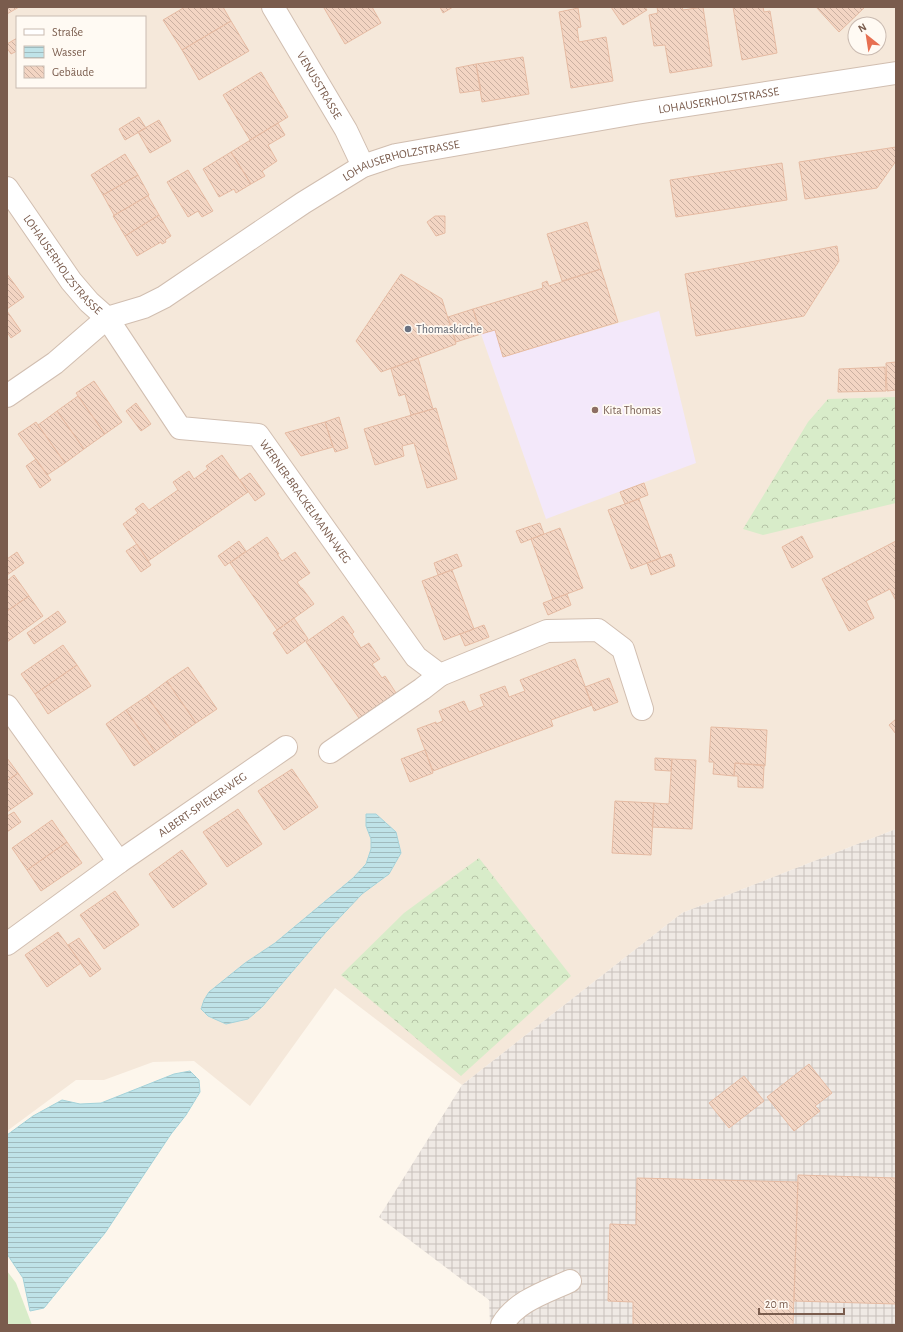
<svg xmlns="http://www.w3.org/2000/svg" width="903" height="1332" viewBox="0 0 903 1332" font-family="'Alegreya Sans',sans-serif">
<defs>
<pattern id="industrial-grid" width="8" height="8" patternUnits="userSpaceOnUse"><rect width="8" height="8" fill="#efe9e4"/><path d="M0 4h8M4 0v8" fill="none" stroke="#c7c0bb"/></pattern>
<pattern id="forest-crowns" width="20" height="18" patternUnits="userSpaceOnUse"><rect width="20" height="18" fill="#d8ecc9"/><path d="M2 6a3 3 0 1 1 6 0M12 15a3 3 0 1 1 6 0" fill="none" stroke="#b4c2a5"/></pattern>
<pattern id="water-rules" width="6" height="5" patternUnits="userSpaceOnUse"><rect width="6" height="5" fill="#bfe3e8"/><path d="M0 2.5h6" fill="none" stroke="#a0bbbe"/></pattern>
<pattern id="building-back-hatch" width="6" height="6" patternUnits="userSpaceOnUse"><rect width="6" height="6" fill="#f3d5c3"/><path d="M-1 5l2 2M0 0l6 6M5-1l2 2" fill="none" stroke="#cab0a1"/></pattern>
</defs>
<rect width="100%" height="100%" fill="#fdf6ec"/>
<!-- residential -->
<path fill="#f5e8da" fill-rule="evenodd" d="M 7,7 L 896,7 L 896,829 L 682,913 L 462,1085 L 335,988 L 250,1106 L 194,1061 L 153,1062 L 104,1080 L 76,1080 L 7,1131 ZM 17,17 L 145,17 L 145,87 L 17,87 ZM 855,24 L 879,24 L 879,48 L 855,48 Z"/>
<!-- industrial -->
<path fill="url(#industrial-grid)" d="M 896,829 L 896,1325 L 490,1325 L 489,1300 L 379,1217 L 462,1085 L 682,913 Z"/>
<!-- education -->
<path fill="#f3e8fa" d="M 659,311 L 696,463 L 546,519 L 481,334 L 495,330 L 504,357 Z"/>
<!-- green -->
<path fill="#d8ecc9" d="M 7,1271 L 16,1283 L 32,1325 L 7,1325 Z"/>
<!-- forest -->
<path fill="url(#forest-crowns)" d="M 896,397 L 896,503 L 763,535 L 743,529 L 808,422 L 828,399 Z
M 479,858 L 571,976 L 461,1076 L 341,975 L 404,913 Z"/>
<!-- water -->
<path fill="url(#water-rules)" stroke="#a5d3da" d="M 366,814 L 376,814 L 396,832 L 401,853 L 389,874 L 362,894 L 326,932 L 262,1007 L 248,1019 L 226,1024 L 208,1016 L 201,1009 L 204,1000 L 209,992 L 245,963 L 275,943 L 353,878 L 366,864 L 371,849 L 371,839 L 366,826 Z
M 190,1071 L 199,1080 L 200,1092 L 186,1115 L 171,1134 L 105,1233 L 44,1308 L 30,1311 L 23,1278 L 7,1254 L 7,1135 L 33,1116 L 62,1100 L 80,1104 L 101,1103 L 174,1074 Z"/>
<!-- building -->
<path fill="url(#building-back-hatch)" stroke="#e6bba3" d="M 7,7 L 19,7 L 7,14 Z
M 185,7 L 223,7 L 231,21 L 182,50 L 163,20 Z
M 325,7 L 372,7 L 381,23 L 345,44 L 324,8 Z
M 440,7 L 453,7 L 443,13 Z
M 611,7 L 645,7 L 647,10 L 623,25 Z
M 657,7 L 682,7 L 683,10 L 703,7 L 712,66 L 670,73 L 665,45 L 654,46 L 649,15 L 658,13 Z
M 733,7 L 763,7 L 764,12 L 770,11 L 777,53 L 742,60 Z
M 816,7 L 865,7 L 839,32 Z
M 578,8 L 581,27 L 577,28 L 579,42 L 606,37 L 613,81 L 571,88 L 559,12 Z
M 231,21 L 249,51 L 199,80 L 182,50 Z
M 17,38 L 17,51 L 11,54 L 7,48 L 7,44 Z
M 523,57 L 529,94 L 482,102 L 476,64 Z
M 476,64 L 481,90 L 460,93 L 456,68 Z
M 261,72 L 288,117 L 250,140 L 223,95 Z
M 139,117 L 146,128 L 125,140 L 119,129 Z
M 159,120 L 171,141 L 150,153 L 138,132 Z
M 278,123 L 285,135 L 268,145 L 277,161 L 262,171 L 265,176 L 251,184 L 231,152 Z
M 896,147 L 896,161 L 877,188 L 805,199 L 799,162 Z
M 231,152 L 251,184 L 236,193 L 234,189 L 219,197 L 203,169 Z
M 125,154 L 138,175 L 103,195 L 91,175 Z
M 782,163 L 787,200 L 676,217 L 670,180 Z
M 188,170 L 213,211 L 202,217 L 198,211 L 188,217 L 167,182 Z
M 138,175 L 149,195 L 113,216 L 114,215 L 103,195 Z
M 149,195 L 148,196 L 159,215 L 125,236 L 113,216 Z
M 159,215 L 171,236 L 165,240 L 166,242 L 162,244 L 161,242 L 137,256 L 125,236 Z
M 435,216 L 445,216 L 445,233 L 436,236 L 427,222 Z
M 587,222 L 601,269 L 562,281 L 547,234 Z
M 837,246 L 839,261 L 804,316 L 696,336 L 685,274 Z
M 601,269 L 618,322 L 503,357 L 495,330 L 481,334 L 473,309 L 543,288 L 542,283 L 547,281 L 549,286 Z
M 7,274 L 24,297 L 7,309 Z
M 401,274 L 442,299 L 456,344 L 381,372 L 356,341 Z
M 473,309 L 481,334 L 456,342 L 448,317 Z
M 7,311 L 21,331 L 11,338 L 7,332 Z
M 418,358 L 433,409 L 411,415 L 405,394 L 399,396 L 391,369 Z
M 896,362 L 896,390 L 887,391 L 886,363 Z
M 885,367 L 886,391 L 838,392 L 839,369 Z
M 94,381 L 122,422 L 105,434 L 76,393 Z
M 78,396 L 105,434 L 84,449 L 57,411 Z
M 136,403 L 151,424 L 141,431 L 126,411 Z
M 436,408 L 457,479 L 427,488 L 414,443 L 402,446 L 404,456 L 375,465 L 364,429 Z
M 57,411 L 84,449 L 65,463 L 38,425 Z
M 339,417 L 348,448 L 335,452 L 325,422 Z
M 36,422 L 65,463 L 47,475 L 18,434 Z
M 325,422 L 333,447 L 301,456 L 285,433 Z
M 222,455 L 248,492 L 148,561 L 123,524 L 138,513 L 135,509 L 143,503 L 149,510 L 178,490 L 173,482 L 189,471 L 194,479 L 208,469 L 206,466 Z
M 36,459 L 51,480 L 40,488 L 26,466 Z
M 250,473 L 265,494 L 255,501 L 240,480 Z
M 644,483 L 648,495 L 625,504 L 620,492 Z
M 639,499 L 661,558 L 631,569 L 608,510 Z
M 540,523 L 544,534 L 521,543 L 516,531 Z
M 560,528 L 583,588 L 553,599 L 531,539 Z
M 802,536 L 813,557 L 792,568 L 782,547 Z
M 267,537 L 279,554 L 277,554 L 282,561 L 295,552 L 310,573 L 297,582 L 301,588 L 302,588 L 314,604 L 277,630 L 230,563 Z
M 239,541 L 246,551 L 225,566 L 218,556 Z
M 896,541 L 896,601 L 890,589 L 866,601 L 874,618 L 849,631 L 822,579 Z
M 137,544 L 151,565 L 141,572 L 126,551 Z
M 17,552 L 24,563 L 7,575 L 7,559 Z
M 457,554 L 462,566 L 438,575 L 434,563 Z
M 671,554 L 675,566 L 651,575 L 647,563 Z
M 452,570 L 474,629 L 444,640 L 422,581 Z
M 14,575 L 29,596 L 7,611 L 7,581 Z
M 567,594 L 571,605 L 548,615 L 543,603 Z
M 29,596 L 43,616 L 7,642 L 7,611 Z
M 58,611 L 66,622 L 34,644 L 27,633 Z
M 343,616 L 354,632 L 352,634 L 361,648 L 369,643 L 380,659 L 372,664 L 382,678 L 385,676 L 396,693 L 359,718 L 306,642 Z
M 294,618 L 308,639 L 287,654 L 273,633 Z
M 484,625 L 489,637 L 465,646 L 460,634 Z
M 63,645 L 77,665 L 35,694 L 21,674 Z
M 575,659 L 592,705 L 551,720 L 553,726 L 433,771 L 417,729 L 436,722 L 436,724 L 443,721 L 439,711 L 464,701 L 469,712 L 484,706 L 480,695 L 505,686 L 509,697 L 525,691 L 520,680 Z
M 77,665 L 91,686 L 48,714 L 35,694 Z
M 188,667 L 217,709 L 196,723 L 167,681 Z
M 609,678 L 618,702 L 594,711 L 585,687 Z
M 167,681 L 196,723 L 176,737 L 147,696 Z
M 147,696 L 176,737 L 155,752 L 126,710 Z
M 126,710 L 155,752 L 134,766 L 106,724 Z
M 896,719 L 896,734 L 889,725 Z
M 711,727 L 767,730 L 765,766 L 735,763 L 734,776 L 713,774 L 714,762 L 709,762 Z
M 425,750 L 433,773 L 410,782 L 401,759 Z
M 7,758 L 18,773 L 7,781 Z
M 655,758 L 672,759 L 671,771 L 655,770 Z
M 672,759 L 696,760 L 692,829 L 652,827 L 654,803 L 669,804 Z
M 735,763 L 764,765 L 763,788 L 738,787 L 738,776 L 734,776 Z
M 292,769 L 318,807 L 284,830 L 258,791 Z
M 18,773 L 33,794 L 7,812 L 7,781 Z
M 615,801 L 654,803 L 651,855 L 612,853 Z
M 238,809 L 262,844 L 227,867 L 203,832 Z
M 14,812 L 21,822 L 7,832 L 7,816 Z
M 52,820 L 67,842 L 27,870 L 12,848 Z
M 67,842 L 82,863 L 41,891 L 27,870 Z
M 182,850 L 207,884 L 173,908 L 149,874 Z
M 115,891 L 139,925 L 104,949 L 80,915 Z
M 58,932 L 81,963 L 47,987 L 25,955 Z
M 79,938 L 101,969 L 90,977 L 68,945 Z
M 809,1064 L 832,1093 L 815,1106 L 820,1111 L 794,1131 L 767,1097 Z
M 744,1076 L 764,1101 L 729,1128 L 709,1103 Z
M 798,1175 L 896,1178 L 896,1304 L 794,1301 Z
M 637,1178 L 798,1182 L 793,1325 L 633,1325 L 633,1302 L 608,1301 L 610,1224 L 636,1225 Z"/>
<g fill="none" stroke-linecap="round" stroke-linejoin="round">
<defs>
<g id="minor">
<path id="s1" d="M 273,7 L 346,130 L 363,166"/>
<path id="s2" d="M 7,396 L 55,363 L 107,318 L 180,428 L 258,435 L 416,657 L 440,675 L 547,631 L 598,630 L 623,649 L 642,709"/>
<path d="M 7,706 L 119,862"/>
<path d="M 330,752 L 422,689 L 440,675"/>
<path id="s3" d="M 7,944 L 119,862 L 286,747"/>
<path d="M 502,1325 C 516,1301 546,1292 570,1281"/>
</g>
<g id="tertiary">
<path id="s4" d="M 7,188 L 71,281 L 89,302 L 107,318 L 144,307 L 164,297 L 303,203 L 363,166 L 396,155 L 636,113 L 896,73"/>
</g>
</defs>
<!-- minor casing -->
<use href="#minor" stroke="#d1beb0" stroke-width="24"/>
<!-- tertiary casing -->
<use href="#tertiary" stroke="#d1beb0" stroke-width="24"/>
<!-- minor -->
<use href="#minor" stroke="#fff" stroke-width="22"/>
<!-- tertiary -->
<use href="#tertiary" stroke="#fff" stroke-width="22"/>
</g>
<!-- markers -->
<circle fill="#6b7280" stroke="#fffaf3" stroke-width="1.5" cx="408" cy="329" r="4"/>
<circle fill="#8d6e63" stroke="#fffaf3" stroke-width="1.5" cx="595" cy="410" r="4"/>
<g text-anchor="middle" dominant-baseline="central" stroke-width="3.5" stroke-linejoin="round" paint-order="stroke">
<!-- street labels -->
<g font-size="12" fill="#7a5c4d" stroke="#fffaf3">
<text stroke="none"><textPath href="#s1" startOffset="91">VENUSSTRASSE</textPath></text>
<text stroke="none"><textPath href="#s4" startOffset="826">LOHAUSERHOLZSTRASSE</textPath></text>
<text stroke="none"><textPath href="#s4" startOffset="502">LOHAUSERHOLZSTRASSE</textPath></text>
<text stroke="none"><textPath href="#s4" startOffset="95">LOHAUSERHOLZSTRASSE</textPath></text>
<text stroke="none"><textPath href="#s2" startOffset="419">WERNER-BRACKELMANN-WEG</textPath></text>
<text stroke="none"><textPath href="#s3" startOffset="240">ALBERT-SPIEKER-WEG</textPath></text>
</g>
<!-- worship labels -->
<g font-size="12" fill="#5b616d" stroke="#fffaf3" text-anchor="start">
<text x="416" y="329">Thomaskirche</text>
</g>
<!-- education labels -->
<g font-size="12" fill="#785e54" stroke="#fffaf3" text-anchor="start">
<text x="603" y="410">Kita Thomas</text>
</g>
</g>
<!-- border -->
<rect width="903" height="1332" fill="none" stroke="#7a5c4d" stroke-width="16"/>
<!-- legend -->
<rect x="16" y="16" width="130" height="72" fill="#fffaf3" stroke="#cabbb1"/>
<rect x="24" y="29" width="20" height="6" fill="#ffffff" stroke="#cabbb1"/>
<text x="52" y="36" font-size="12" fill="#7a5c4d">Straße</text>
<rect x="24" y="46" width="20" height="12" fill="url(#water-rules)" stroke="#cabbb1"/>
<text x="52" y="56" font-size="12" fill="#7a5c4d">Wasser</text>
<rect x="24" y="66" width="20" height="12" fill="url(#building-back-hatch)" stroke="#cabbb1"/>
<text x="52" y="76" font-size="12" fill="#7a5c4d">Gebäude</text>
<!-- north arrow -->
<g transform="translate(867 36) rotate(330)"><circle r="19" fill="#fffaf3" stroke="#cabbb1"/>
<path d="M0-3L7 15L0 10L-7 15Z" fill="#e76f51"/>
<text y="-6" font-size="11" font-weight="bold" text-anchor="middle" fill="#7a5c4d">N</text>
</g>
<!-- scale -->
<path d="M759 1308v6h85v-6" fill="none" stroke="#7a5c4d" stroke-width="2"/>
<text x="765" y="1308" font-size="12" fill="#7a5c4d" stroke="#fffaf3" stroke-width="3" paint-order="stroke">20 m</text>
</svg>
